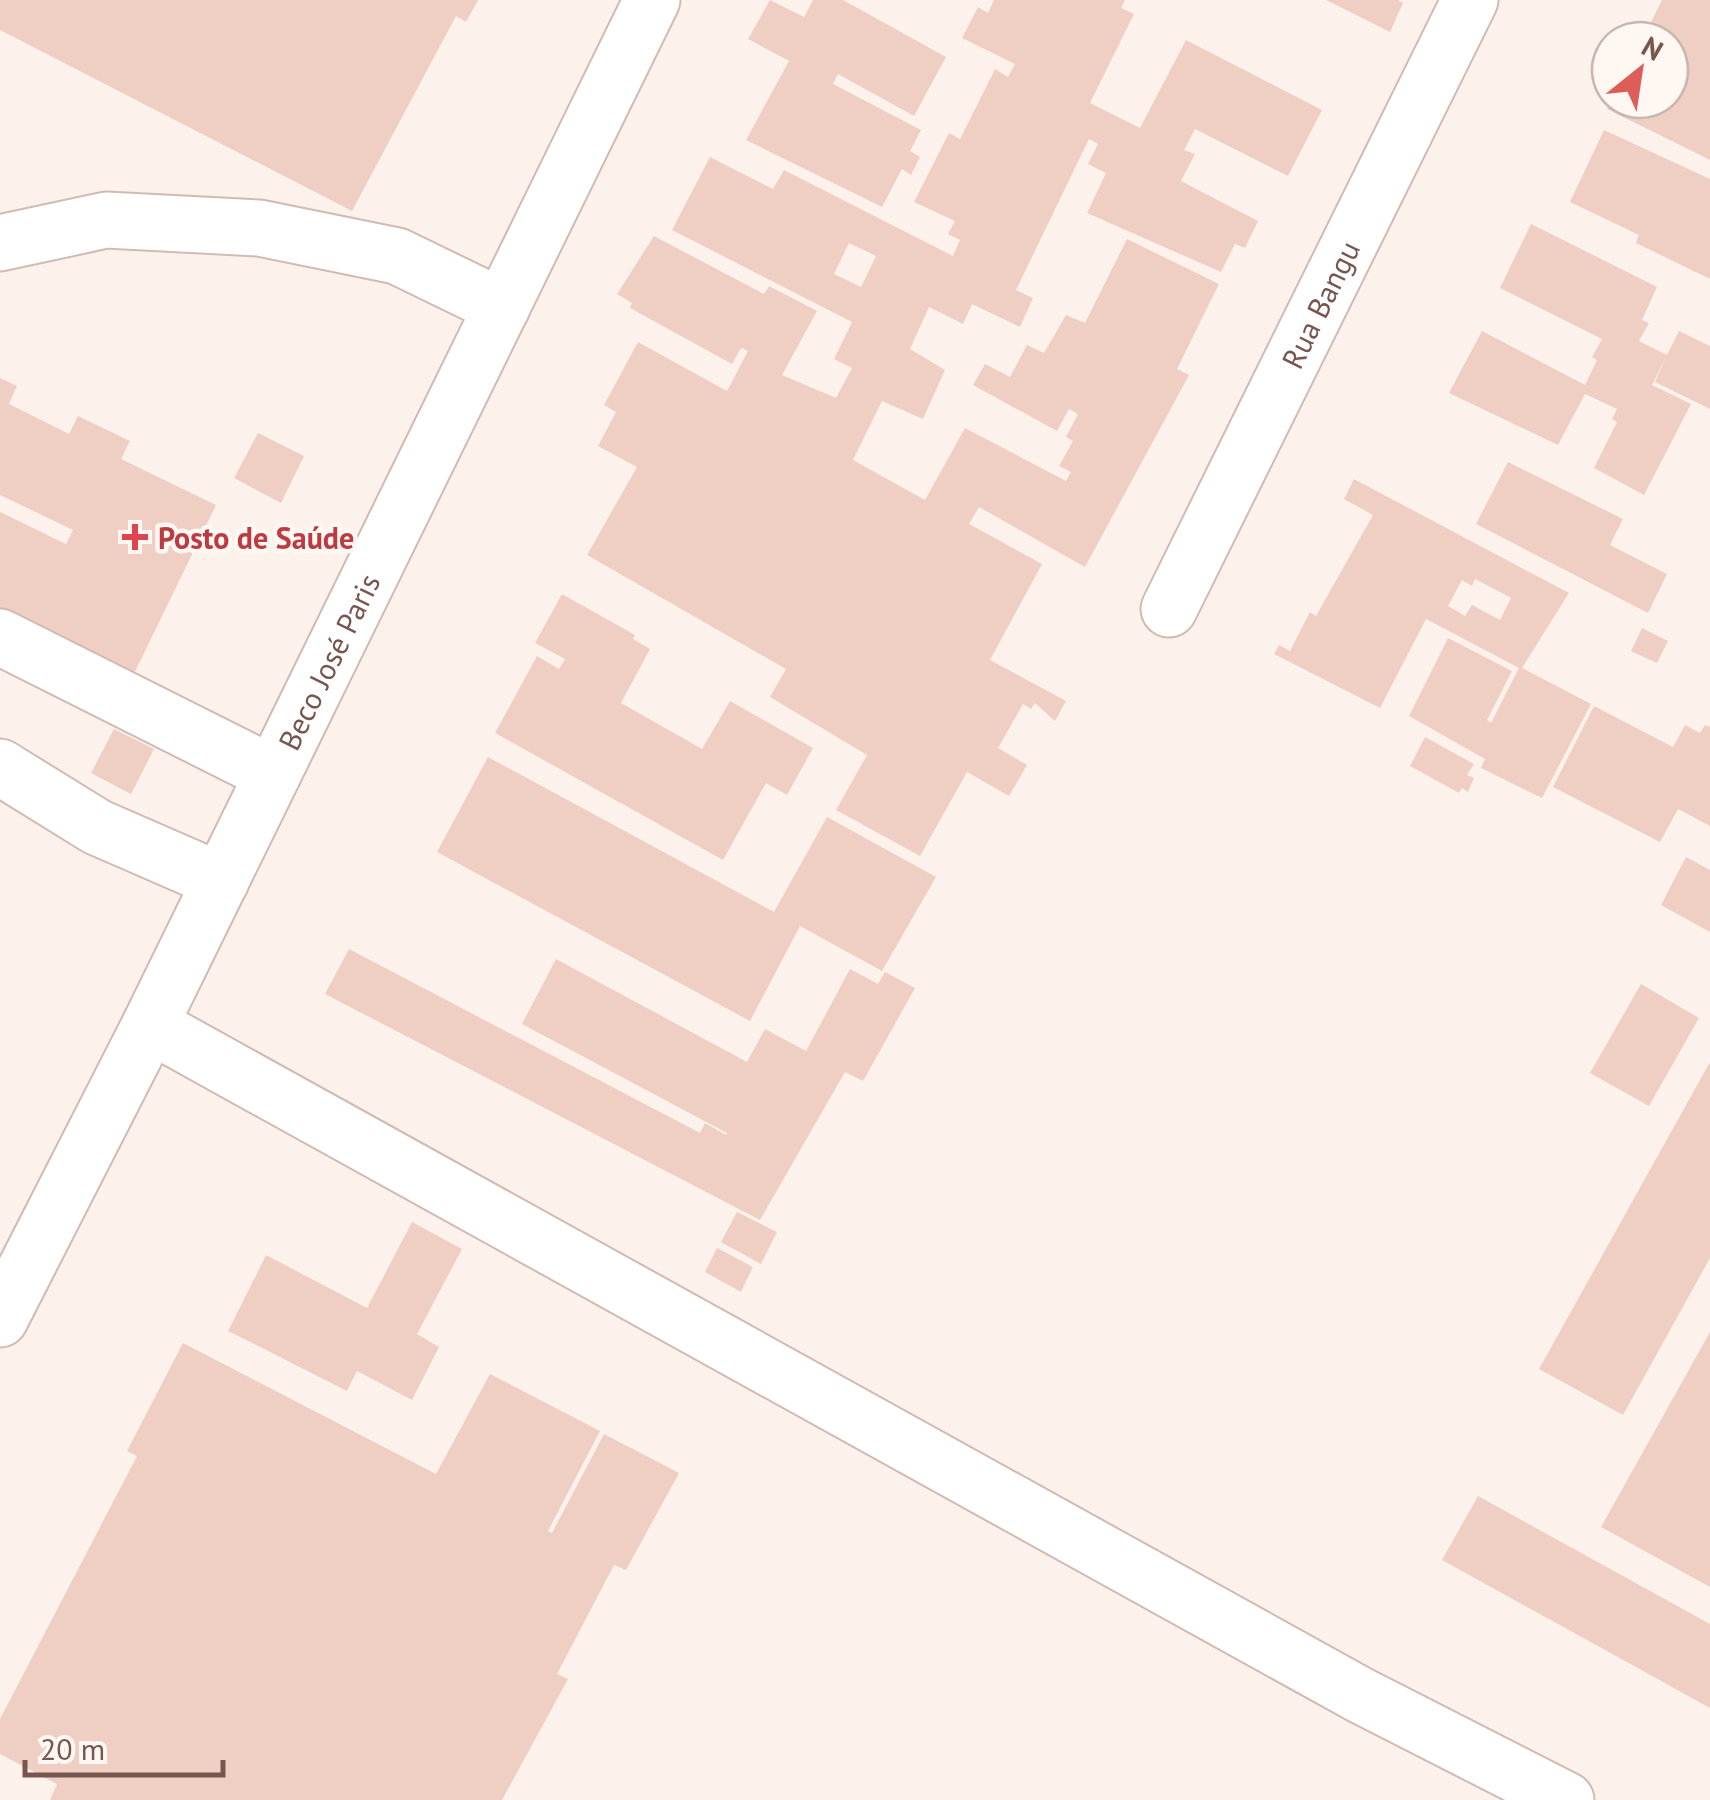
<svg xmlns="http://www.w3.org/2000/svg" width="1710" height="1800" viewBox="0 0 1710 1800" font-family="'PT Sans',sans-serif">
<rect width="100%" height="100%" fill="#fcf2eb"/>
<!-- building -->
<path fill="#efcec4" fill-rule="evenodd" d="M 0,0 L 478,0 L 466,22 L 456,16 L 352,211 L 0,30 Z
M 770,0 L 804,17 L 813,0 L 843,0 L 946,57 L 914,116 L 838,74 L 833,84 L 921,130 L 910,151 L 920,157 L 911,175 L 902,169 L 882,207 L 746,140 L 789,61 L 748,39 Z
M 994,0 L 1125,0 L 1121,8 L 1134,14 L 1090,103 L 1140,128 L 1186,40 L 1322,110 L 1288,176 L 1195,129 L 1184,150 L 1195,154 L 1181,181 L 1258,221 L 1245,248 L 1235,244 L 1221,272 L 1087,213 L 1106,173 L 1088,164 L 1098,144 L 1089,139 L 1016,290 L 1033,298 L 1020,327 L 972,304 L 963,324 L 929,307 L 910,349 L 945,370 L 923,419 L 882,401 L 853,460 L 925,500 L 965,428 L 1066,481 L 1071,472 L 1059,466 L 1073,441 L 1066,437 L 1078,414 L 1069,409 L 1057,431 L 973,385 L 985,364 L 1010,377 L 1027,345 L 1044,353 L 1066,315 L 1085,323 L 1127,239 L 1219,284 L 1177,369 L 1189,375 L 1085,567 L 979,507 L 969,524 L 1042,564 L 990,660 L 1066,701 L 1055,721 L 1035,703 L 1031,709 L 1023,704 L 998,748 L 1027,765 L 1009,796 L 967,772 L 920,856 L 836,810 L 867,755 L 770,697 L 786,669 L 587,555 L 637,467 L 598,446 L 616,412 L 604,405 L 638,342 L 727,391 L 748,351 L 741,348 L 732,364 L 630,308 L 632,303 L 617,294 L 654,236 L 764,294 L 769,286 L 817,311 L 782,375 L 836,398 L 852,368 L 834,359 L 852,322 L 672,230 L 710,157 L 773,189 L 784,170 L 953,256 L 960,240 L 948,234 L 955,221 L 914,202 L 949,133 L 960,139 L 995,69 L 1008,77 L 1015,64 L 962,38 L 978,7 L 988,13 ZM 849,243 L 876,256 L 861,287 L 834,274 Z
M 1326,0 L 1398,0 L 1403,3 L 1390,32 Z
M 1662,0 L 1710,0 L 1710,160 L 1607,109 L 1611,100 L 1670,100 L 1670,40 L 1651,40 L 1655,30 L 1648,28 Z
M 1604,130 L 1710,179 L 1710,279 L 1636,243 L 1639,235 L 1570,202 Z
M 1531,224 L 1657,287 L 1642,320 L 1649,323 L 1639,341 L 1667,355 L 1679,331 L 1710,346 L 1710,409 L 1655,382 L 1667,355 L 1652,385 L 1691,404 L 1644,495 L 1594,468 L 1617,422 L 1612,419 L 1617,409 L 1585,394 L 1558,445 L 1449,393 L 1482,331 L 1585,385 L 1597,360 L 1592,357 L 1602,339 L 1500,288 Z
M 0,378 L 17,386 L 9,404 L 69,434 L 78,416 L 130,441 L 121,459 L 216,505 L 130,682 L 0,618 L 0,512 L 66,544 L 73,530 L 0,495 Z
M 258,433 L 304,456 L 281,503 L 234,478 Z
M 1508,462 L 1623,519 L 1610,545 L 1667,574 L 1648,613 L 1476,524 Z
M 1354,479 L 1569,593 L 1522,668 L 1591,704 L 1542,798 L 1481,768 L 1485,759 L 1409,716 L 1448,638 L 1512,671 L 1487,720 L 1491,723 L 1519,668 L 1426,619 L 1380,708 L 1274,654 L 1279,645 L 1290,651 L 1310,612 L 1316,616 L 1373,515 L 1344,499 ZM 1475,579 L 1511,598 L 1500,620 L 1472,605 L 1465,616 L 1448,606 L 1462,580 L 1472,586 Z
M 562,594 L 635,635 L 633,639 L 650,649 L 621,703 L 702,749 L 730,701 L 813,748 L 787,795 L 766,783 L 723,860 L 495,733 L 537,656 L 559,669 L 565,659 L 535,643 Z
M 1642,628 L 1668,641 L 1657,663 L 1631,651 Z
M 1594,706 L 1673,747 L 1685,725 L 1700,733 L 1705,725 L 1710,727 L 1710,826 L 1678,809 L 1660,842 L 1553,787 Z
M 114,729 L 154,749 L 131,794 L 91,773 Z
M 1425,737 L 1474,764 L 1467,775 L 1474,778 L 1468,792 L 1462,788 L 1459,793 L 1410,766 Z
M 488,757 L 774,912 L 827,817 L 936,877 L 882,971 L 800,926 L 750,1021 L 437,852 Z
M 1686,857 L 1710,870 L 1710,932 L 1661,905 Z
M 349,949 L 700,1133 L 705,1123 L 726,1135 L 727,1133 L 522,1024 L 556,959 L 747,1062 L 765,1029 L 806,1051 L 850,969 L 878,984 L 885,972 L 915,988 L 863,1081 L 845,1072 L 760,1220 L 325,994 Z
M 1641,984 L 1699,1018 L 1649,1106 L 1590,1073 Z
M 1710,1062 L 1710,1258 L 1623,1415 L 1539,1369 Z
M 737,1212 L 777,1232 L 761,1264 L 721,1242 Z
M 412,1222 L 462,1249 L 417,1334 L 439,1347 L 412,1400 L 357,1371 L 347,1391 L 228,1331 L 266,1255 L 367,1308 Z
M 717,1248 L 753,1267 L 741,1292 L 705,1272 Z
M 1710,1332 L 1710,1587 L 1601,1527 Z
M 183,1343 L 436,1474 L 490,1374 L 600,1431 L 548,1531 L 552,1533 L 604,1434 L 679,1473 L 626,1570 L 614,1565 L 557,1674 L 568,1679 L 502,1800 L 50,1800 L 57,1784 L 0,1754 L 0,1719 L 137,1456 L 127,1451 Z
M 1478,1496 L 1710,1624 L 1710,1708 L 1442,1560 Z"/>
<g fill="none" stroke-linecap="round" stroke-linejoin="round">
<defs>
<g id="minor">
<path d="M 0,243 L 106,220 L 259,228 L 397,256 L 502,307"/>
<path id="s1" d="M 1169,609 L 1470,0"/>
<path d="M 0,637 L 273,774"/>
<path d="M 0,767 L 97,827 L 221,881"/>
<path d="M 150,1025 L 1360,1695 L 1566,1800"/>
<path id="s2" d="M 0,1319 L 150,1025 L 652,0"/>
</g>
</defs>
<!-- minor casing -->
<use href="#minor" stroke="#d0bbb3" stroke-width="59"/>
<!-- minor -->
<use href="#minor" stroke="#fff" stroke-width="55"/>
</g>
<!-- markers -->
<path fill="#e0444e" stroke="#fef7f2" stroke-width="4" d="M130 522h10v10h10v10h-10v10h-10v-10h-10v-10h10z"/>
<g text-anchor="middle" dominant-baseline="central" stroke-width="9" stroke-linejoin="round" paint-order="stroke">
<!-- street labels -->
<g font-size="30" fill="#76564f" stroke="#fef7f2">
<text stroke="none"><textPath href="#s1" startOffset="340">Rua Bangu</textPath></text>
<text stroke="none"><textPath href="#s2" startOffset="735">Beco José Paris</textPath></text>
</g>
<!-- health labels -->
<g font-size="30" font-weight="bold" fill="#be3a42" stroke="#fef7f2" text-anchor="start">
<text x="158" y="537">Posto de Saúde</text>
</g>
</g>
<!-- north arrow -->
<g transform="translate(1640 70) rotate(30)"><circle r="48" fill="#fef7f2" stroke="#c8b7b1" stroke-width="2.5"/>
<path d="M0-8L18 38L0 25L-18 38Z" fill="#dd5e59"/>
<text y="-15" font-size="28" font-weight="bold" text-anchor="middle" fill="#76564f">N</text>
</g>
<!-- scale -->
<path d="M25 1760v15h198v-15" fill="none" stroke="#76564f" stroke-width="5"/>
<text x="40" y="1760" font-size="30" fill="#76564f" stroke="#fef7f2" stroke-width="8" paint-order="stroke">20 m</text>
</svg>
